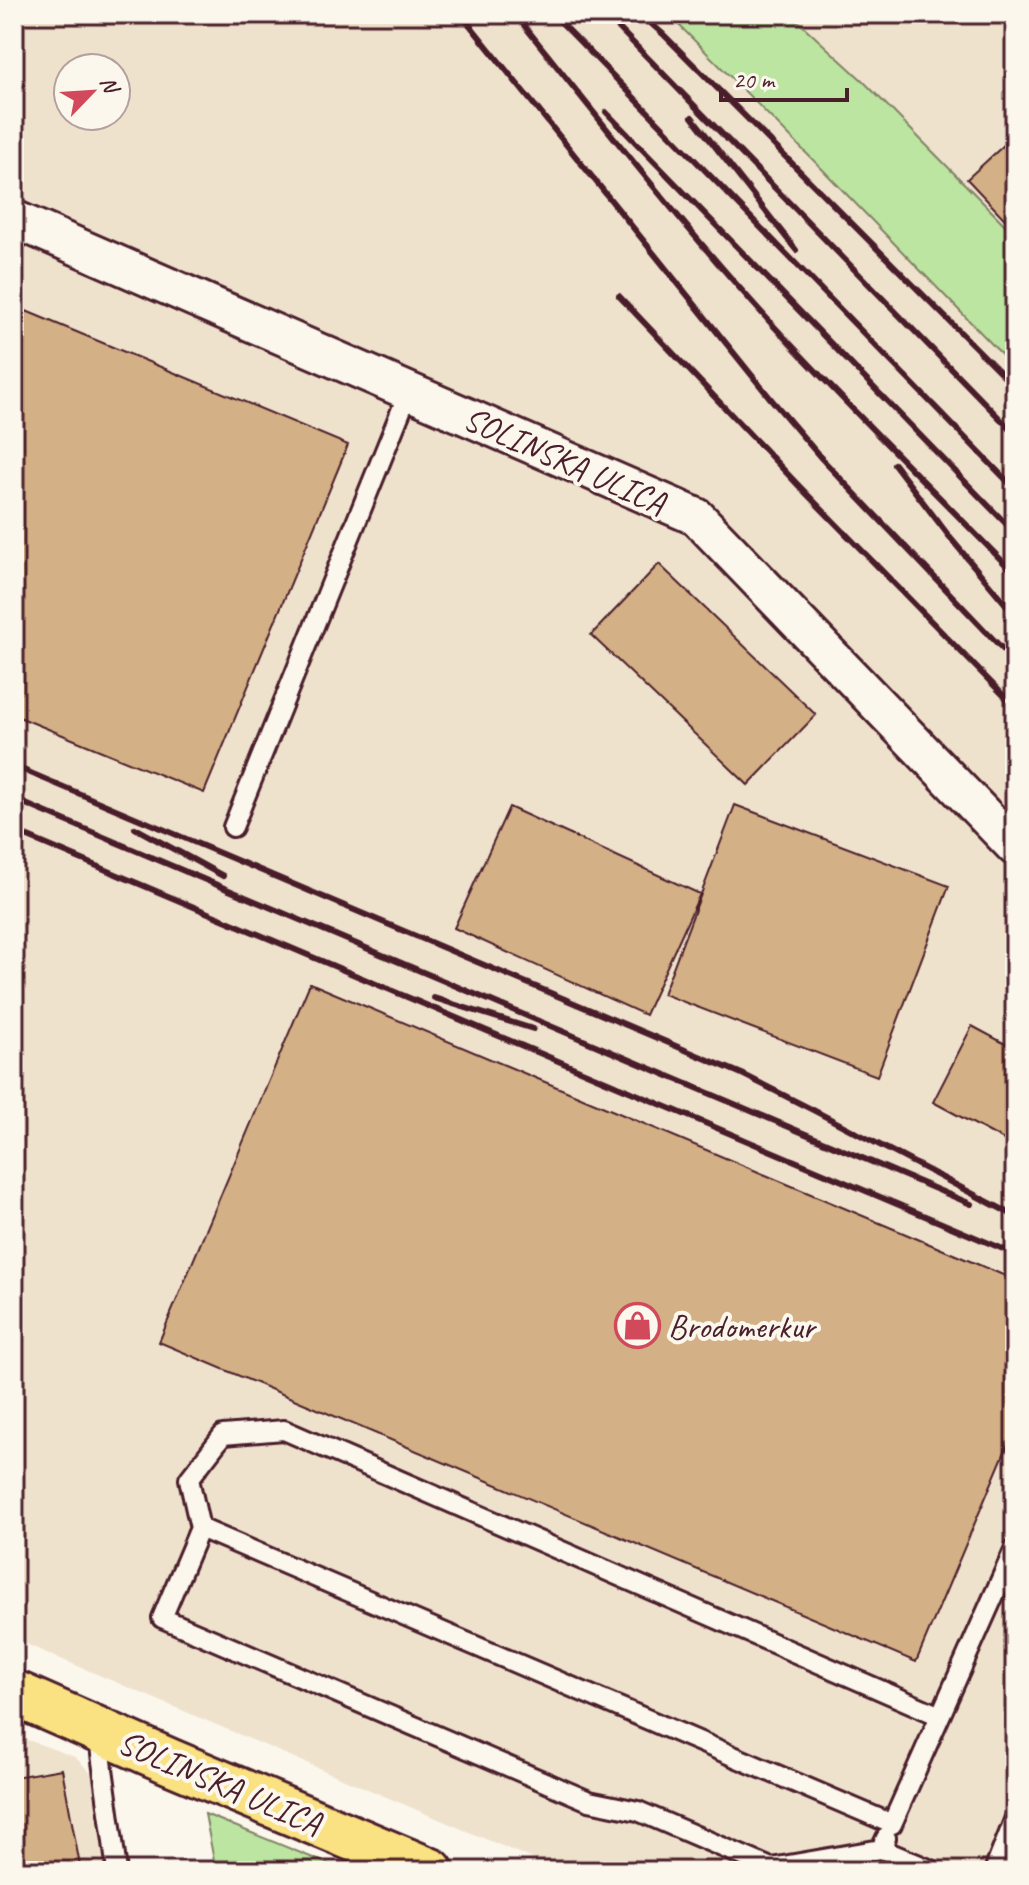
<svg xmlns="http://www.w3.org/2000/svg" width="1029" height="1885" viewBox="0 0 1029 1885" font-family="Caveat,sans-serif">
<rect width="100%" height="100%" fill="#fbf7ec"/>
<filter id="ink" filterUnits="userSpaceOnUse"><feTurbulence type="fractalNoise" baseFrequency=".0125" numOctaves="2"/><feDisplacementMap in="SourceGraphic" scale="16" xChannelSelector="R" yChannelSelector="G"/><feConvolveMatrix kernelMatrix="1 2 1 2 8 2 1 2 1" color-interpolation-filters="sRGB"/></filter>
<g filter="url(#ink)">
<!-- built -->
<path fill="#efe2cd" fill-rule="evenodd" d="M 14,14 L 668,14 L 823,170 L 1015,368 L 1015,1871 L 561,1871 L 14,1639 ZM 68,68 L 116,68 L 116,116 L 68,116 Z
M 790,14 L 1015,14 L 1015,235 L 862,80 Z
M 14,1735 L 75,1757 L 97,1779 L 111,1871 L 14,1871 Z"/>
<!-- green -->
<path fill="#bbe5a1" stroke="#828266" stroke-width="2" d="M 668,14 L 790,14 L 862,80 L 1015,235 L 1015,368 L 823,170 Z
M 205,1814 L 345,1871 L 216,1871 Z"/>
<!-- building -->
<path fill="#d4b086" stroke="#4a1f2b" stroke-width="2" d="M 1004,145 L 1015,157 L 1015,230 L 967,179 Z
M 14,306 L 348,445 L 204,793 L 14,715 Z
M 659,564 L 816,715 L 748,785 L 591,635 Z
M 735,805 L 949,886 L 877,1076 L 663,994 Z
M 509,807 L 700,894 L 645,1015 L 454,928 Z
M 310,983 L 1015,1280 L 1015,1428 L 916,1662 L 159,1342 Z
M 972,1026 L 1015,1049 L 1015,1146 L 933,1102 Z
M 62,1769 L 81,1871 L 14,1871 L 14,1777 Z"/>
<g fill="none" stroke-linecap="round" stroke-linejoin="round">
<defs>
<path id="lane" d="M 233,827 L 409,391
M 200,1528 L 162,1618 L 589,1801 L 638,1811 L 771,1868 L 881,1849
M 940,1716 L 284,1430 L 223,1435 L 189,1479 L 200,1528 L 892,1824 L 1015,1548
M 98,1732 L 117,1871
M 886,1838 L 881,1849 L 934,1871
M 994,1871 L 1015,1818"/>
<path id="street" d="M 14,219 L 697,517 L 1015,847"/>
<path id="primary" d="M 14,1693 L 171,1762 L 431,1871"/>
</defs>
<!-- lane casing -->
<use href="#lane" stroke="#4a1f2b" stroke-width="24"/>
<!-- street casing -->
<use href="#street" stroke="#4a1f2b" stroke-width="42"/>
<!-- primary casing -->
<use href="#primary" stroke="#4a1f2b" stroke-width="50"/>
<!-- lane -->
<use href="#lane" stroke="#fbf7ec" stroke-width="18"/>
<!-- street -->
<use href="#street" stroke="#fbf7ec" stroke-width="36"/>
<!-- primary -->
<use href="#primary" stroke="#fae181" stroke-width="44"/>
<!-- rail -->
<path stroke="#4a1f2b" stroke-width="6" d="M 461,14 L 771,399 L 822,459 L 1015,662
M 515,14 C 598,118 680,223 770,322 C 849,408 933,490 1015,574
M 553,14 L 1015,489
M 605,14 L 1015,434
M 640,14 L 663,34 L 1015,387
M 606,112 L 1015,533
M 692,117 L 796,250
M 619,296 L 799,486 L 1015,707
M 894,464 L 952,540 L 1015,615
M 14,766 L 742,1074 L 815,1111 L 1015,1216
M 14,799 L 971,1204
M 135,828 L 223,876
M 14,831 L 1015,1254
M 434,998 L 533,1029"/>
</g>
</g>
<!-- icons -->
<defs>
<symbol id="shop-ring" viewBox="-11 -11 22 22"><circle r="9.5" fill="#fbf7ec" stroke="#d1495b" stroke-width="1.5"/><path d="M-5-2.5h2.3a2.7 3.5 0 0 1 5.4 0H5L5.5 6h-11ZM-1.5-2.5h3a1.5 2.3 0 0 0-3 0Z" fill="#d1495b"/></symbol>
</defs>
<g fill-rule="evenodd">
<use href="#shop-ring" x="612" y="1300" width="51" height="51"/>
</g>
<g text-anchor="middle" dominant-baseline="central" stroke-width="8" stroke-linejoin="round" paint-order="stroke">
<!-- street labels -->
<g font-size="34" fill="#4a1f2b" stroke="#fbf7ec">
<text transform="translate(565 460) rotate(24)">SOLINSKA ULICA</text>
<text transform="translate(220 1782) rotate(23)">SOLINSKA ULICA</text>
</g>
<!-- poi labels -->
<g font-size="34" fill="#4a1f2b" stroke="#fbf7ec" text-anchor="start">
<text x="668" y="1326">Brodomerkur</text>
</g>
</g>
<!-- margin -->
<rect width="1029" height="1885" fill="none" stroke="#fbf7ec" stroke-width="48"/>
<rect x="24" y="24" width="981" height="1837" fill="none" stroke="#4a1f2b" stroke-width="3" filter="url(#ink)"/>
<!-- north arrow -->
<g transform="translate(92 92) rotate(65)"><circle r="38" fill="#fbf7ec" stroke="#b4a19f" stroke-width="2"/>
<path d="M0-6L14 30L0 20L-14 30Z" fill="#d1495b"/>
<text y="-12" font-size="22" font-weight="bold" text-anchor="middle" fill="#4a1f2b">N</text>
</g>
<!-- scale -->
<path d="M721 88v12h126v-12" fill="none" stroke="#4a1f2b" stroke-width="4"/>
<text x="733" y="88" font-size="24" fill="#4a1f2b" stroke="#fbf7ec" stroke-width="6" paint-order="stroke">20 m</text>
</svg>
